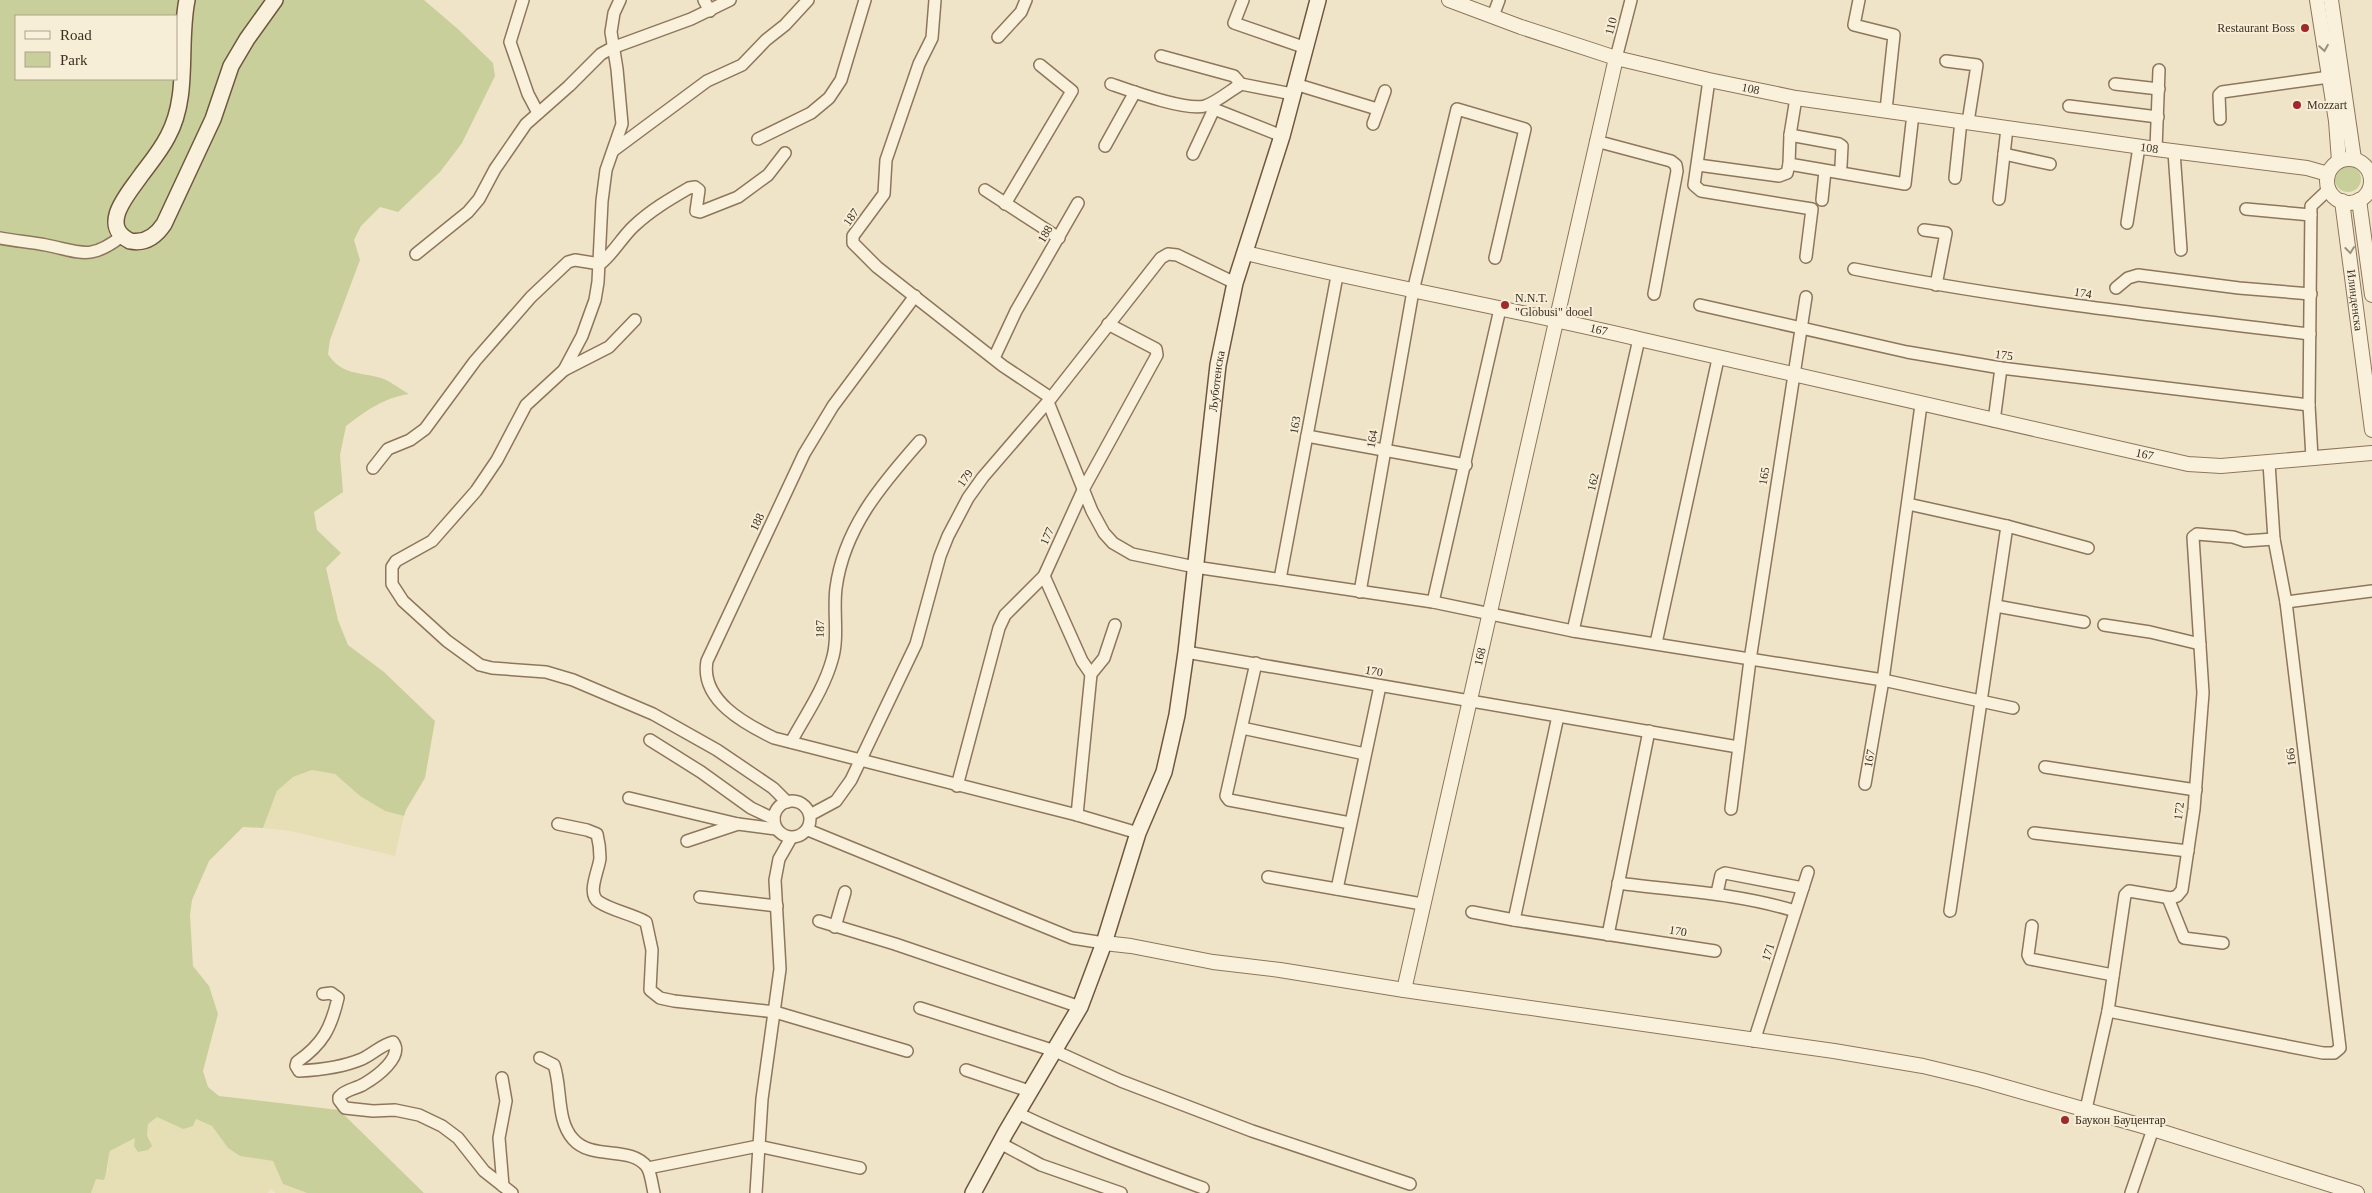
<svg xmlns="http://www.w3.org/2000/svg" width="2372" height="1193" viewBox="0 0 2372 1193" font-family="Georgia,serif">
<rect width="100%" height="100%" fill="#f0e4c8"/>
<!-- farmland -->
<path fill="#e6deb5" d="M 312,770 L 335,774 L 360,796 L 385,811 L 404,816 L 395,856 L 291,831 L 263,828 L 277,791 L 293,777 Z
M 157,1117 L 183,1129 L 195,1119 L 212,1126 L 228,1148 L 240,1156 L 273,1161 L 283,1184 L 307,1193 L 276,1193 L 270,1189 L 268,1193 L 91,1193 L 96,1179 L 104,1180 L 108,1170 L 108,1159 L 110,1151 L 136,1138 L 151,1140 L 147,1135 L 148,1123 Z"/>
<!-- green -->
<path fill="#c9cf9b" d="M 0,0 L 180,0 L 176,39 L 176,16 L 16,16 L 16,79 L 176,79 C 175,102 168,124 157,144 C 143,168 92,207 113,238 C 118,246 128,251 139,251 C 151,250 160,243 167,234 L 216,129 L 238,61 L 281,0 L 424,0 L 459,30 L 493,63 L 495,76 L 462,143 L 440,172 L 398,212 L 380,207 L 361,226 L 354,240 L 360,260 L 330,340 L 328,354 C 341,375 360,372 381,378 C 390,381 400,389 409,394 C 383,398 366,411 346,426 L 340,455 L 343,492 L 314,512 L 317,530 L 341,553 L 326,568 L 338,620 L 348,645 L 384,672 L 435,721 L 425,778 L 406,810 L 404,816 L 385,811 L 360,796 L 335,774 L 312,770 L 293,777 L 277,791 L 263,828 L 243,827 L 209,861 L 192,900 L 190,915 L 193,966 L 209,986 L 218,1014 L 203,1071 L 208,1087 L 219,1096 L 339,1110 L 424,1193 L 307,1193 L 283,1184 L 273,1161 L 240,1156 L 228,1148 L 212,1126 L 196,1119 L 193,1126 L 183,1129 L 157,1117 L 148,1124 L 147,1135 L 152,1146 L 148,1150 L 138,1152 L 134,1146 L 135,1138 L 110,1151 C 107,1161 108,1170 104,1180 L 96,1179 L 91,1193 L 0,1193 Z
M 192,0 L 266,0 L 229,54 L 220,75 L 213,103 L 160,216 C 152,228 144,238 129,233 L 123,218 L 127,208 L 165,151 Z
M2335 179a13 13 0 1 1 26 0a13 13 0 1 1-26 0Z"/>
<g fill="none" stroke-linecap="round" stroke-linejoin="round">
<defs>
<g id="minor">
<path d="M 523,0 L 510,42 L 528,94 L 538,113"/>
<path d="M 620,0 L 614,13 L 611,32 L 617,69 L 622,124 L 606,170 L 602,201 L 598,282 L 595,300 L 582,336 L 564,370 L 526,405 L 497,460 L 476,491 L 432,541 L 396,561 L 392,567 L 392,584 L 403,601 L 447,641 L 480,665 L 492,668 L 546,672 L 573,680 L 653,714 L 717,750 L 773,788 L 787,802"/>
<path d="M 704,0 L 710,11"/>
<path d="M 935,0 L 932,38 L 919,64 L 886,160 L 884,194 L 853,236 L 853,243 L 877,267 L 1003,366 L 1051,398"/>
<path d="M 1243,0 L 1234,23 L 1306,48"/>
<path d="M 1859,0 L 1854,25 L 1894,35 L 1886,110"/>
<path d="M 1493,16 L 1499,0"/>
<path d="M 998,37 L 1021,12 L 1026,0"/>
<path d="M 1161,56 L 1234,76 L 1241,84 L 1292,94"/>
<path d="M 1616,58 L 1631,0"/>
<path d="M 1946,61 L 1977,65 L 1968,122"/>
<path d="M 1709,80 L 1694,185 L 1701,191 L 1812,209 L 1806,257"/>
<path d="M 1111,84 C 1131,91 1185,111 1205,106 C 1217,102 1230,91 1241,84"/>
<path d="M 1295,84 L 1377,109"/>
<path d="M 2115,84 L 2159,89"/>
<path d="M 1796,98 L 1790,135 L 1789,164 L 1905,184 L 1913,114"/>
<path d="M 2069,106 L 2158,117"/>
<path d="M 2220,119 L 2219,95 L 2222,92 L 2329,77"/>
<path d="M 1373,124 L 1385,91"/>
<path d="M 1790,135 L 1839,144 L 1842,146 L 1841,166"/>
<path d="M 758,139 L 811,113 L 829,98 L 841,80 L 865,0"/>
<path d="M 1596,141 L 1671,161 L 1676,165 L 1677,171 L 1654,294"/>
<path d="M 1105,146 L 1135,92"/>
<path d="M 2156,149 L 2159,70"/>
<path d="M 614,150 L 707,81 L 742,65 L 766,40 L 785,25 L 808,0"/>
<path d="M 2174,152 L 2181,250"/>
<path d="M 1193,154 L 1214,109 L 1282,136"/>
<path d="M 2004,154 L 2050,164"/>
<path d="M 1698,165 L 1779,176 L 1787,173 L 1789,164"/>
<path d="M 1955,178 L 1961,121"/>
<path d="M 985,190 L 1059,238"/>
<path d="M 1999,199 L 2007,128"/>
<path d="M 1822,200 L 1825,171"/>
<path d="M 1005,204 L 1072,91 L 1040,65"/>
<path d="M 2246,209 L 2311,215"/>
<path d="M 2127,223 L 2139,147"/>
<path d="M 1924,230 L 1946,233 L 1936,285"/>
<path d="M 0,238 C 15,241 31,242 46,245 C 81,252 90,261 122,236"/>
<path d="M 416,254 L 468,212 L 479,199 L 495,169 L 526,124 L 569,86 L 601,54 L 612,48 L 691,19 L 730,0"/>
<path d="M 1854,269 C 2005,299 2157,316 2310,334"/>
<path d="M 2116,288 L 2128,278 L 2138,275 L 2239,288 L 2311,294"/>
<path d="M 915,296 L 833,406 L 804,454 L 707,661 C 700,700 745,724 774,738 L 1077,815 L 1138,833"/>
<path d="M 1700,305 L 1907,352 L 2001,368 L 2309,405"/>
<path d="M 994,358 L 1016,311 L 1078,203"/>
<path d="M 564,370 L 609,347 L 635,320"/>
<path d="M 1048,402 L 1092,511 L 1104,533 L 1113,543 L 1132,554 L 1195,567 L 1433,602 L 1573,631 L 1883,680 L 2013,708"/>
<path d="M 1994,421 L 2001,368"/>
<path d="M 1307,436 L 1466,465"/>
<path d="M 2312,458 L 2309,405 L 2311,206 L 2329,189"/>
<path d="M 373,468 L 388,449 L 410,440 L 425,429 L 475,361 L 531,297 L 568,262 L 575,260 L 600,264 C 613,254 622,237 634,226 C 651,210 670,199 689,188 L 695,187 L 699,190 L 696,211 L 700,212 L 738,197 L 768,175 L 785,153"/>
<path d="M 1908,504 L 2007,526 L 2088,548"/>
<path d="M 1044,576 L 1082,661 L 1091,674"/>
<path d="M 1280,579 L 1337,276"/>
<path d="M 1360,592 L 1413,291 L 1457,109 L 1525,129 L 1495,258"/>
<path d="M 1433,602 L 1500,309"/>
<path d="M 2286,602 L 2372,591"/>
<path d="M 1996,606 L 2084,622"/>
<path d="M 2104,625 L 2150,632 L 2200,644"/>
<path d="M 1573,631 L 1639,339"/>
<path d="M 1656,643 L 1718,359"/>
<path d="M 1186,652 L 1738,747"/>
<path d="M 1256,663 L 1226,796 L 1229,800 L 1350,823"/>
<path d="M 1242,728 L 1365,754"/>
<path d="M 650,740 L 701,772 L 751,808 L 774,819"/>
<path d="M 791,742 C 805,716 824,689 832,660 C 839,638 833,611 836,588 C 844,528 882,484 920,441"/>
<path d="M 2045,767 L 2196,790"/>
<path id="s1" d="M 1865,784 L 1883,680 L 1921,405"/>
<path d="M 957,786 L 999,628 L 1005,615 L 1044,576 L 1084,488 L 1157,355 L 1156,349 L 1108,324"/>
<path d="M 629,798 L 738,824 L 776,829"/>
<circle cx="792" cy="819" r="18"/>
<path d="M 1731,809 L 1750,660 L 1806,297"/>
<path d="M 810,815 L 836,801 L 851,780 L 916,644 L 940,556 L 948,536 L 968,498 L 983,477 L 1051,398 L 1161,258 L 1168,254 L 1177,255 L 1235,283"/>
<path d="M 1077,815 L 1091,674 L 1104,658 L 1115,625"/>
<path d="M 558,824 L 587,830 L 597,834 C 599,842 600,849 600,858 C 599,870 586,894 599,902 C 613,911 632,914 646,922 L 652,950 L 650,990 L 660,998 L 674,1001 L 775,1012 L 907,1051"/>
<path d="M 808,830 L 1072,938 L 1104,943"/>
<path d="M 2034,833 L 2188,851"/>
<path d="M 687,841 L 738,824"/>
<path d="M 1268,877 L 1422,904"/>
<path d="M 1618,883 C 1678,891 1737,893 1795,911"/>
<path d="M 1337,889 L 1380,686"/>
<path d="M 1717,893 L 1721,875 L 1725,873 L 1803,888"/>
<path d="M 700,897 L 777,906"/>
<path d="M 2168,898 L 2184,938 L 2223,943"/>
<path d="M 1950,911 L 2007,526"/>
<path d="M 1472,912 L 1514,920 L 1558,716"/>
<path d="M 1514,920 L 1715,951"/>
<path d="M 819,921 L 895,944 L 1080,1007"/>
<path d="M 2032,926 L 2028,955 L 2030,959 L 2113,975"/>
<path d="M 835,927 L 845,892"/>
<path d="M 1608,935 L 1649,731"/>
<path d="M 323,994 L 331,993 L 338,998 C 331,1028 323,1044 297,1062 L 296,1066 L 299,1071 C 319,1070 343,1067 362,1059 C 373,1054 381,1045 393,1042 C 404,1057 376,1077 364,1084 C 356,1089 346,1089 339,1097 L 339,1100 L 345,1108 L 373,1111 L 395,1110 L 419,1115 L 442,1126 L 458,1138 L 484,1171 L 512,1193"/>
<path d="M 920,1008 L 1055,1051 L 1121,1081 L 1252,1131 L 1410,1184"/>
<path d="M 2108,1011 L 2323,1053 L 2334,1053 L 2340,1048 L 2286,602 L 2274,539 L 2269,463"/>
<path d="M 1754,1041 L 1808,872"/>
<path d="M 540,1058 L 554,1065 C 562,1088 556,1120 573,1139 C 592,1161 631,1145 647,1167 C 651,1173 652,1185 654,1193"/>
<path d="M 966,1070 L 1029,1091"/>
<path d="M 502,1078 L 506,1101 L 499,1138 L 503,1186"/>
<path d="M 2086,1109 L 2108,1011 L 2125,895 L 2129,891 L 2171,898 L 2177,896 L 2182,890 L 2194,809 L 2203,693 L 2193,537 L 2197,534 L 2233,537 L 2245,541 L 2274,539"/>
<path d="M 1017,1113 C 1077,1142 1140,1165 1203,1188"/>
<path d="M 1000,1143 L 1041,1165 L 1121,1193"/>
<path d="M 648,1168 L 758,1146 L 860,1168"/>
<path d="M 756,1193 L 762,1099 L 780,969 L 775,880 L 779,859 L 791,838"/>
<path d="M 2131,1193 L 2153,1129"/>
</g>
<g id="tertiary">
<path id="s2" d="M 1449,0 L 1521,27 L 1616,58 L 1709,80 L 1796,98 L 2156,149 L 2307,168 L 2328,174"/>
<path d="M 2317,0 L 2336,121 L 2339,161"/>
<path d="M 2331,0 L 2354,159"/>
<circle cx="2349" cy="181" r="22"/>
<path d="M 2359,200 L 2372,295"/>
<path id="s3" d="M 2342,201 L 2372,430"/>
<path id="s4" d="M 1246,253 C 1376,285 1509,308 1639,339 C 1822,382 2005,423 2188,464 L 2221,466 L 2372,453"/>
<path d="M 1104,943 L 1131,946 L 1213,962 L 1280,970 L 1404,990 L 1834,1051 L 1923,1066 L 1981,1080 L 2153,1129 L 2357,1193"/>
<path id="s5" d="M 1404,990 L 1616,58"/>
</g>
<g id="secondary">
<path d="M 187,0 C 178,44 190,96 168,136 C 161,150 151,162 142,174 C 129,193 98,225 130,241 C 145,244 156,236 164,224 L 213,119 L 231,66 L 247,39 L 275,0"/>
<path id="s6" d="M 973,1193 L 1006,1132 L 1080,1007 L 1104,943 L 1138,833 L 1164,772 L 1177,715 L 1186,652 L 1218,365 L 1235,283 L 1282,136 L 1318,0"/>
</g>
</defs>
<!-- minor casing -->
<use href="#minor" stroke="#8d765c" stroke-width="14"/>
<!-- tertiary casing -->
<use href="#tertiary" stroke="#8d765c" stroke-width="16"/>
<!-- secondary casing -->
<use href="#secondary" stroke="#6f573f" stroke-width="18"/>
<!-- minor -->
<use href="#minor" stroke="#faf1dc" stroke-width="11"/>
<!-- tertiary -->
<use href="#tertiary" stroke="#faf1dc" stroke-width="14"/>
<!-- secondary -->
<use href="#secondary" stroke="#faf1dc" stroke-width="15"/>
</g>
<!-- one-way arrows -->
<defs><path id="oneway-chevron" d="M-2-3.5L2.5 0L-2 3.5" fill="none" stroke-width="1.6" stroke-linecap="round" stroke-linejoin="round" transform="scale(1.25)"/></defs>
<g stroke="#9c907e">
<use href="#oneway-chevron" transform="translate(2324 48) rotate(81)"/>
<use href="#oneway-chevron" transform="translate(2350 250) rotate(83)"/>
</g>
<!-- markers -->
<g fill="#9e2a2b" stroke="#f7eed8" stroke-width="2">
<circle cx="2305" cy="28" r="5"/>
<circle cx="2297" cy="105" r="5"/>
<circle cx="1505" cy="305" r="5"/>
<circle cx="2065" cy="1120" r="5"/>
</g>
<g text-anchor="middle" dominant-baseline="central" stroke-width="4" stroke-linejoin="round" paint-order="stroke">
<!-- street labels -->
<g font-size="12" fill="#3d2e20" stroke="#f7eed8">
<text transform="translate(1611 26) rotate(-75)">110</text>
<text stroke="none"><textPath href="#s2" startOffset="315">108</textPath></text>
<text stroke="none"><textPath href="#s2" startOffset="718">108</textPath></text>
<text transform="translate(851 217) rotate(-54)">187</text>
<text transform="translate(1045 234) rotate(-60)">188</text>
<text transform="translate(2083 293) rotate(9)">174</text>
<text stroke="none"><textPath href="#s3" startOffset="100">Илинденска</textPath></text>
<text stroke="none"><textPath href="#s4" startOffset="361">167</textPath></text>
<text transform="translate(2004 355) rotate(8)">175</text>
<text stroke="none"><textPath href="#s6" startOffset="859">Љуботенска</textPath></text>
<text transform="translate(1295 425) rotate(-80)">163</text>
<text transform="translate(1372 439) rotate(-80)">164</text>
<text stroke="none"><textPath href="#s4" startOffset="921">167</textPath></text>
<text transform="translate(1764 476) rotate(-81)">165</text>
<text transform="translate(965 478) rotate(-54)">179</text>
<text transform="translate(1593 482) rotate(-77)">162</text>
<text transform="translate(757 522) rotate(-65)">188</text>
<text transform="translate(1047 536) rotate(-66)">177</text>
<text transform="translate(820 629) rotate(-89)">187</text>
<text stroke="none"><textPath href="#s5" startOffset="342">168</textPath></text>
<text transform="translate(1374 671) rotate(10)">170</text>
<text transform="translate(2291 757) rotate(-97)">166</text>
<text stroke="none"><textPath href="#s1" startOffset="26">167</textPath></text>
<text transform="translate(2179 811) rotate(-83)">172</text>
<text transform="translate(1678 931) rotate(9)">170</text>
<text transform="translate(1768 952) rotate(-72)">171</text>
</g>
<!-- poi labels -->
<g font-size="12" fill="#3d2e20" stroke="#f7eed8" text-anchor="start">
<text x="2295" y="28" text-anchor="end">Restaurant Boss</text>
<text x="2307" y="105">Mozzart</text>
<text x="1515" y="298">N.N.T.<tspan x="1515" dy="14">"Globusi" dooel</tspan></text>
<text x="2075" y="1120">Баукон Бауцентар</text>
</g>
</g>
<!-- legend -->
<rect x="15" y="15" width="162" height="65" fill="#f7eed8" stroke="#ada18e"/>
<rect x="25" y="31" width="25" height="8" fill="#faf1dc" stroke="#ada18e"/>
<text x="60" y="40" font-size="15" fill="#3d2e20">Road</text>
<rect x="25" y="52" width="25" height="15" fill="#c9cf9b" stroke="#ada18e"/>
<text x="60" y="65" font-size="15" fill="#3d2e20">Park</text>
</svg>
